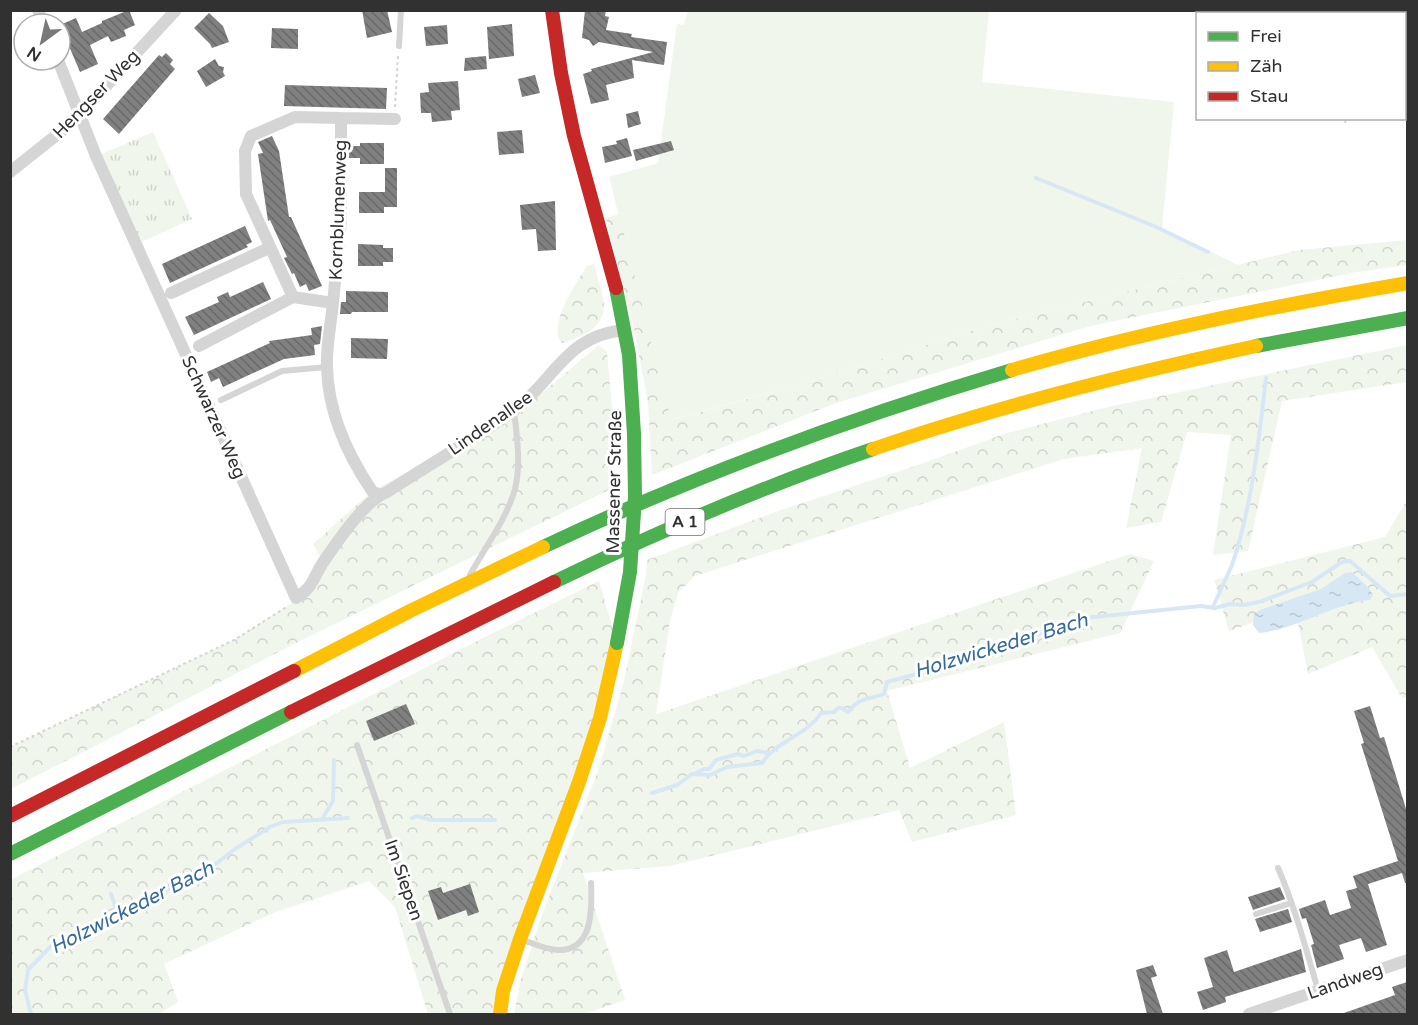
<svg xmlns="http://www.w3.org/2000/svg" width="1418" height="1025" viewBox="0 0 1418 1025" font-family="'Varela Round',sans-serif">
<defs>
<pattern id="forest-crowns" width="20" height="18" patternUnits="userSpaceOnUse" patternTransform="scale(1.5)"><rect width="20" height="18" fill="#f1f6ec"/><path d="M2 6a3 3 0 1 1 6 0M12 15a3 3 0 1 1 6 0" fill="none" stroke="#cfd3cb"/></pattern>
<pattern id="park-tufts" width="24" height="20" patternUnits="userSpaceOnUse" patternTransform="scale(1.5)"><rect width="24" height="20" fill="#f1f6ec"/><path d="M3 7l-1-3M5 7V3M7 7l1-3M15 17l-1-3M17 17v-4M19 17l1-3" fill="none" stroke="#cfd3cb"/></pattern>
<pattern id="water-ripples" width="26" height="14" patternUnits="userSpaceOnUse" patternTransform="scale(1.5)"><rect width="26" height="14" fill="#d8e7f4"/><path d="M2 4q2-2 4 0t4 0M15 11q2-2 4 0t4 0" fill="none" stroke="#bac7d2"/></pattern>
<pattern id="building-back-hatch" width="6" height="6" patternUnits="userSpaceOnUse" patternTransform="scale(1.5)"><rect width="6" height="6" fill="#808080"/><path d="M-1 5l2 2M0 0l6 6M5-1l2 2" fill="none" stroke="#696969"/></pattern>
</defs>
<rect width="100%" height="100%" fill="#fff"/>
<!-- green -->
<path fill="#f1f6ec" d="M 688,11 L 989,11 L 982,82 L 1174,102 L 1162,228 L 1238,265 L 990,325 L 802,384 L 670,420 L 609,177 L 658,163 L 677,24 L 684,25 Z"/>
<!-- forest -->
<path fill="url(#forest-crowns)" d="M 619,214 L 671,420 L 802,384 L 990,325 L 1299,250 L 1407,240 L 1407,265 L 1357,272 L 1094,325 L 836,403 L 652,475 L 648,403 L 633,324 L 606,218 Z
M 594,264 C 597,276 604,295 604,307 C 603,329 579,338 562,343 C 546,328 577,281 587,266 Z
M 599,345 L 607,352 L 614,430 L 613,488 L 298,642 L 11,789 L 11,747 L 236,639 L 292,603 L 323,562 L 313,544 L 372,491 L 512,418 Z
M 1407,345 L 1407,382 L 1282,401 L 1248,551 L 1213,555 L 1231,435 L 1187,432 L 1161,522 L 1126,528 L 1142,448 L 1064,459 L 695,576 L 678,593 L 670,621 L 656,714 L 1130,554 L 1154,561 L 1120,633 L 887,691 L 910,768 L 1004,722 L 1016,815 L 912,842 L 899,810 L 670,866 L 583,873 L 625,1000 L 584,1014 L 514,1014 L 521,979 L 542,915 L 598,771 L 624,681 L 646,575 L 647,560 L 778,511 L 915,466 L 1007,433 L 1112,406 Z
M 1407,500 L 1407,697 L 1402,698 L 1372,647 L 1308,674 L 1295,608 L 1229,631 L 1214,580 L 1385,537 Z
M 599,581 L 617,643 L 500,1014 L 428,1014 L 395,907 L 369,881 L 273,913 L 164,964 L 178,1002 L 159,1014 L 11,1014 L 10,880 L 491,634 Z"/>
<!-- park -->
<path fill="url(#park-tufts)" d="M 153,132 L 192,219 L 137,244 L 97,156 Z"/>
<!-- water -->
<path fill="url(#water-ripples)" d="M 1352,572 L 1369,588 L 1373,595 L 1370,600 C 1331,604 1299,629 1259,633 L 1253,625 L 1254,614 L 1260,610 L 1321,589 L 1345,573 Z"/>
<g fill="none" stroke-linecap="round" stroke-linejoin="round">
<!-- stream -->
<path stroke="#d8e7f4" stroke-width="4" d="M 1036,178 L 1154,226 L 1208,252
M 1213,607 C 1219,593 1226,579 1232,565 C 1252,507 1259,438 1266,378
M 696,773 L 704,769 L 709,769 L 716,760 L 738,754 L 744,756 L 757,751 L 768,753
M 652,793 L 677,785 L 692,774 L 710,775 L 727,767 L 762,763 C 776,741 806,736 821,713 L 834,712 L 838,708 L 842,708 L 848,712 C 859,697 868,700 884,694 L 887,682 L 924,672 L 940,662 L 1015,643 L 1029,636 L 1048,631 L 1085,618 L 1201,606 L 1215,608 L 1230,604 L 1244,605 L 1259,602 L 1312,582 L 1342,562 L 1350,561 L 1390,596 L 1408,594
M 412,818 L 417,816 L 431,820 L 495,820
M 322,819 L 333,801 L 334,760
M 111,894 L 119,918
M 31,1014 L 25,990 L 28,970 L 51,946 L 62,941 L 73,940 L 83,932 L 121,918 L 175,885 L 204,873 L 235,849 L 270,827 L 283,822 L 348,818"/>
</g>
<!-- building -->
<path fill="url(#building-back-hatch)" d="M 129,10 L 135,25 L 124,30 L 126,36 L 111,42 L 108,36 L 90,45 L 98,64 L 80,72 L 60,25 L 76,18 L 82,32 L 102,23 L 102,21 Z
M 362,10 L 387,10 L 392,32 L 367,38 Z
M 585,10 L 606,10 L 605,16 L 609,17 L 606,30 L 632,34 L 631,37 L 667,42 L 664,65 L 632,60 L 634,78 L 606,85 L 609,100 L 591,104 L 583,74 L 592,71 L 591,69 L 653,52 L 599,42 L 593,46 L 589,40 L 582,38 Z
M 209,13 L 223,26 L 229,42 L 212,48 L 210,44 L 194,28 Z
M 512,24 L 514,56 L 489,59 L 487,27 Z
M 447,25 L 448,44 L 426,46 L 424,27 Z
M 272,28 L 298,29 L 298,49 L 271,48 Z
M 166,53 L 173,60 L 170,64 L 175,69 L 119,134 L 103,119 L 159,55 L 162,57 Z
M 486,56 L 487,69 L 464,71 L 465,58 Z
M 215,59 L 219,66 L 224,67 L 223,72 L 225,76 L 206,87 L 197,71 Z
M 535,75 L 540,93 L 522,97 L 518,79 Z
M 458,81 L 460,110 L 451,111 L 452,120 L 432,122 L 431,113 L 421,113 L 420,93 L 429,92 L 428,83 Z
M 285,85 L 387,88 L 386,109 L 284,106 Z
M 638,111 L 641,124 L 628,128 L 626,114 Z
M 522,130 L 524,153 L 499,155 L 497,132 Z
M 272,136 L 279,151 L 289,217 L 291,217 L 322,286 L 309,291 L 306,284 L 300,287 L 294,273 L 292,274 L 284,258 L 287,257 L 270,220 L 268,221 L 258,154 L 263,153 L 258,142 Z
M 627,138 L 632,156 L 605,163 L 602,147 L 617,144 L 616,141 Z
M 671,141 L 674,150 L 636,161 L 633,150 Z
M 360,143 L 384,143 L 384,164 L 360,164 L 360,158 L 349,158 L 349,146 L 360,146 Z
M 385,168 L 397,168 L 397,207 L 384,207 L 384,213 L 359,213 L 359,192 L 385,192 Z
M 555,201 L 556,250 L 538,251 L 536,229 L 522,230 L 520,205 Z
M 245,226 L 252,242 L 246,245 L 248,247 L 170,283 L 162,264 Z
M 358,244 L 383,245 L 383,248 L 393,248 L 393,262 L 383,262 L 383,266 L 358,266 Z
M 263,282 L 271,299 L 194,335 L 185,317 L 219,302 L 217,297 L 228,292 L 230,297 Z
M 346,291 L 388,292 L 388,312 L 352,312 L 351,314 L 340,314 L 341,302 L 346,302 Z
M 322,326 L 320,344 L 314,345 L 315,355 L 284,359 L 223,387 L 219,378 L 211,382 L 207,372 L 270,343 L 269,341 L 312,335 L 311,328 Z
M 351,338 L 388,339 L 387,359 L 351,358 Z
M 406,704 L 415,724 L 374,741 L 366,721 Z
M 1370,706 L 1380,738 L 1384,737 L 1407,812 L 1407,883 L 1405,883 L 1402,873 L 1368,884 L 1387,945 L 1366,952 L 1361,938 L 1339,945 L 1344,959 L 1317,968 L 1311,945 L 1314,944 L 1306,918 L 1302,919 L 1299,909 L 1325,900 L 1330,915 L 1351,908 L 1346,891 L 1357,888 L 1353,876 L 1398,861 L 1361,744 L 1364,743 L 1354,711 Z
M 470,884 L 479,912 L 468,916 L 466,910 L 438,920 L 428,891 L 441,887 L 443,893 Z
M 1280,887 L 1285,899 L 1253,910 L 1248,897 Z
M 1288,909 L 1292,922 L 1260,932 L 1255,919 Z
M 1301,949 L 1306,972 L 1225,997 L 1226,1002 L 1203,1010 L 1197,992 L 1213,987 L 1204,958 L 1227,950 L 1234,972 Z
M 1153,965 L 1157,976 L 1151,978 L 1163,1014 L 1147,1014 L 1136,970 Z
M 1407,982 L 1407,1014 L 1344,1014 L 1344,1013 L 1395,995 L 1392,987 Z"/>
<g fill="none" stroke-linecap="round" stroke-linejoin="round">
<!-- path -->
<path stroke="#d5d5d5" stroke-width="2" stroke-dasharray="3 3" stroke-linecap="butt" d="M 1356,14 L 1356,10
M 395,107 L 398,55
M 1345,123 L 1346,118
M 10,747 L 236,639 L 288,606"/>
<!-- lane -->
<path stroke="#d5d5d5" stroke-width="6" d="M 399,46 L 401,10
M 221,400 L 282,371 L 327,367
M 470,575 C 484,549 507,518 515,489 C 521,464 517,436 514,411
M 357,745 L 450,1014
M 1278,868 C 1295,907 1306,949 1318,990
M 1256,914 L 1291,903
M 520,939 C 532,943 544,949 557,950 C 594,952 592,907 591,883"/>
<!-- street -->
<path stroke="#d5d5d5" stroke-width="12" d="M 38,10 L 43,24
M 58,60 L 96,156 L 296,598 C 314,587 313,577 324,561 C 338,541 365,500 387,492 C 429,465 472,440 512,412 C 554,382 565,335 625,330
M 341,118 L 395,119
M 10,172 L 73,122 L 176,10
M 171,293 L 269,248
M 333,303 L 341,220 L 341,118 L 295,117 L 251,136 L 245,151 L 246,194 L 293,297 L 333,303 C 331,324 326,346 327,367 C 328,412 347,454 372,491 L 380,495
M 199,346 L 293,297
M 1249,1014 L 1408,960"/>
<!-- fast -->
<path stroke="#4caf50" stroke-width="14" d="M 616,288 L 629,355 L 634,434
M 1256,346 L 1408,318
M 543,547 C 695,475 851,418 1012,370
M 554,582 C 657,532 764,486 873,449
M 10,854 L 291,712"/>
<!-- slow -->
<path stroke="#ffc107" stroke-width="14" d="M 1012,370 C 1142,332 1275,306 1408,283
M 873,449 C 998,406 1126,374 1256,346
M 294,671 L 410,611 L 543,547
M 500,1014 L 503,991 L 520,939 L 579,782 L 600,718 L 617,643"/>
<!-- jam -->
<path stroke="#c62828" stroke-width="14" d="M 552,10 L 561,73 L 574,136 L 616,288
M 291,712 L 554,582
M 10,816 L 294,671"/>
<!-- fast-bridge -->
<path stroke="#4caf50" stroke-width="14" d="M 617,643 L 630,572 L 635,497 L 634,434"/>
</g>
<g text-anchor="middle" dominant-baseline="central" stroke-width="6" stroke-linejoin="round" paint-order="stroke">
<!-- shield labels -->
<rect fill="#fff" stroke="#6f6f6f" stroke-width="1.5" x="665.5" y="509" width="39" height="26" rx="4.5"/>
<g font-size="16" font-weight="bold" fill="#313131">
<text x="685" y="522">A 1</text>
</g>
<!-- street labels -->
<g font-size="18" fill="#313131" stroke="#fff">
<text transform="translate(96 94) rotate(-46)">Hengser Weg</text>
<text transform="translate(338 210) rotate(-88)">Kornblumenweg</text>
<text transform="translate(214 417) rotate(66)">Schwarzer Weg</text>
<text transform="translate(490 423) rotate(-35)">Lindenallee</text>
<text transform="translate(614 482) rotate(-89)">Massener Straße</text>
<text transform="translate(404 880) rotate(71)">Im Siepen</text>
<text transform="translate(1345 981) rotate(-19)">Landweg</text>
</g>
<!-- water labels -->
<g font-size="20" font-style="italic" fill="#356a9c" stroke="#fff">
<text transform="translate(1001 646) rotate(-17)">Holzwickeder Bach</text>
<text transform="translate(132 908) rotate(-27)">Holzwickeder Bach</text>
</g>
</g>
<!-- border -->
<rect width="1418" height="1025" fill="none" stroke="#313131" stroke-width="24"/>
<!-- legend -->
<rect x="1196" y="12" width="210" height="108" fill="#ffffff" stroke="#adadad" stroke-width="1.5"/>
<rect x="1208" y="32" width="30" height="9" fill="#4caf50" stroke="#adadad" stroke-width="1.5"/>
<text x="1250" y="42" font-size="18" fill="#313131">Frei</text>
<rect x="1208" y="62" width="30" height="9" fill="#ffc107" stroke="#adadad" stroke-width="1.5"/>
<text x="1250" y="72" font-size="18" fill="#313131">Zäh</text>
<rect x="1208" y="92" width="30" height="9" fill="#c62828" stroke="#adadad" stroke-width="1.5"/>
<text x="1250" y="102" font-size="18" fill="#313131">Stau</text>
<!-- north arrow -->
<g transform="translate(42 42) rotate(213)"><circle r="28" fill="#ffffff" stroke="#adadad" stroke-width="1.5"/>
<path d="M0-4.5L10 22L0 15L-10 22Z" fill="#797979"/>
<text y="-9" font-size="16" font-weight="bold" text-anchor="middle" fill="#313131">N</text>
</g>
</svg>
